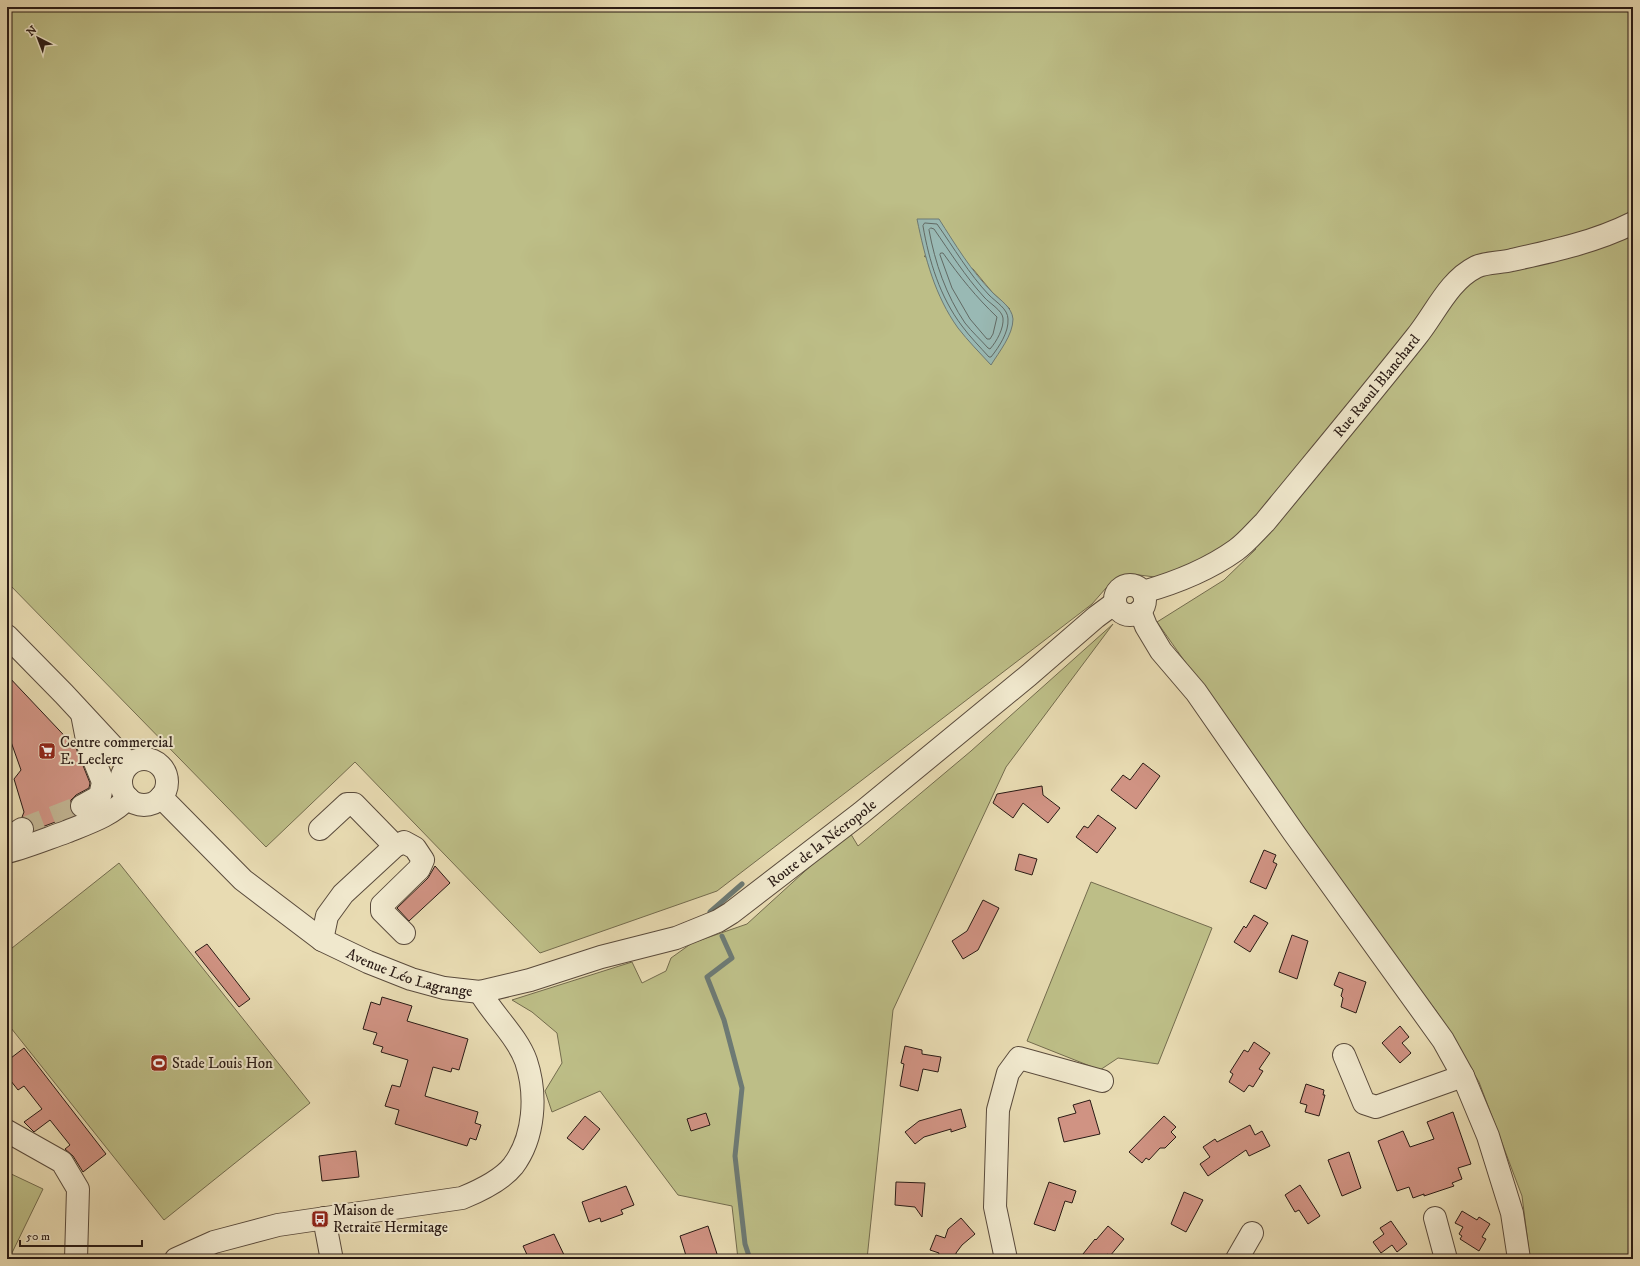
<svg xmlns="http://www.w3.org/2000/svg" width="1640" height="1266" viewBox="0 0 1640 1266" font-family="'IM FELL DW Pica',serif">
<rect width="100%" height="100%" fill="#e8dbb2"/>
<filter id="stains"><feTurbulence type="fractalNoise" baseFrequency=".005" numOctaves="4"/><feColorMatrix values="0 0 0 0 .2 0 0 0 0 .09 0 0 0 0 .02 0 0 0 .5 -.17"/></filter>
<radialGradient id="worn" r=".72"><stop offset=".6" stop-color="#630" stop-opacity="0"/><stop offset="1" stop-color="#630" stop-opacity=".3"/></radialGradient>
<!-- green -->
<path fill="#bdbe87" stroke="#746c4e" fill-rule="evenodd" d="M 7,7 L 1633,7 L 1633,1259 L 1530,1259 L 1522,1196 L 1479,1082 L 1437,1012 L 1357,906 L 1157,622 L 1224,580 L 1256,549 L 1243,533 L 1218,550 L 1163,578 L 1131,574 L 1113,580 L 1092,604 L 717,891 L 540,953 L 355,762 L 266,847 L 7,582 ZM 924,256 L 973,269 L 992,292 L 1010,309 Z
M 1113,624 L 1006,767 L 893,1010 L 867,1259 L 738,1259 L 732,1206 L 678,1195 L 600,1091 L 552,1112 L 545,1091 L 562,1063 L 557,1033 L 532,1012 L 512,1000 L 632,962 L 642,983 L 666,971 L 671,958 L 692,943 L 747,924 L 849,831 L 858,846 L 971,751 Z
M 119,863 L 310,1103 L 164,1220 L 7,1023 L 7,952 Z
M 1091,882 L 1212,928 L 1158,1064 L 1118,1058 L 1100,1070 L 1027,1041 Z
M 7,1172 L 43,1189 L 9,1259 L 7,1259 Z"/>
<!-- water -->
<path fill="#99b9b4" stroke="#6d7a74" d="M 917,219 L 939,219 C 955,244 971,271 993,293 C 1000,300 1012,307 1013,319 C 1013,335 999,352 991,365 C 980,353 968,341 958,328 C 935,296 925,258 917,219 Z"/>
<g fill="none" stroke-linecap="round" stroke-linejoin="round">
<!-- shore -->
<path stroke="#626a64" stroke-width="1" d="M 925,223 L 937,224 C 954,248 969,274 989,295 C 996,302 1008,309 1008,319 C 1009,332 999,347 991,357 L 989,357 C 980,347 970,337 962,326 C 940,297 929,261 923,226 Z
M 931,228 L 934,229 C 950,252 965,276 984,297 C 989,303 1002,310 1003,318 C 1004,328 997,341 990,349 L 988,348 C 981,340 972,332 965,323 C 946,295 935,263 929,230 Z
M 941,253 L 943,253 C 960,277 976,297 997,317 L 993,334 L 990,339 L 987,339 L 970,319 L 952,288 L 940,255 Z"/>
<!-- stream -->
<path stroke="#6d7a74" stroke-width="5" d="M 710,912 L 742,884
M 722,936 L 732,958 L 707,977 L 724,1020 L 742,1088 L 735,1156 L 745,1244 L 750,1259"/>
</g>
<!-- building -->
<path fill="#d09383" stroke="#2a1b15" d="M 7,675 L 76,748 L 90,783 L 89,788 L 76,795 L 71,800 L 70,806 L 71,812 L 74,815 L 34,830 L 32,822 L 28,818 L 22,817 L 24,812 L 14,779 L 21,770 L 10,739 L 7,740 Z
M 1143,763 L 1160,776 L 1136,809 L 1111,790 L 1123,775 L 1130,780 Z
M 1042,786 L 1043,795 L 1060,808 L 1048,823 L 1023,803 L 1013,818 L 993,803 L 997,794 Z
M 1098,815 L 1116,828 L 1097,853 L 1076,837 L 1084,826 L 1088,828 Z
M 1264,850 L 1276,855 L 1273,862 L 1277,864 L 1266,889 L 1250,882 Z
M 1019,854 L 1037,859 L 1032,875 L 1015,870 Z
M 435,866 L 450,883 L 409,921 L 397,908 L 428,878 Z
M 983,900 L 999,908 L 978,950 L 963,959 L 952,941 L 967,931 Z
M 1254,915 L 1268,923 L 1250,952 L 1234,942 L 1244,926 L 1246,928 Z
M 1292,935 L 1308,941 L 1297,979 L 1279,972 Z
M 207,944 L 250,999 L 239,1007 L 195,952 Z
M 1339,972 L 1366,982 L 1356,1013 L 1341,1007 L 1343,998 L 1341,996 L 1343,989 L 1334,985 Z
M 382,997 L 412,1006 L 407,1021 L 468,1039 L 459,1070 L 452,1068 L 451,1072 L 433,1067 L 425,1096 L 478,1112 L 475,1123 L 481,1125 L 476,1140 L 470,1138 L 467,1146 L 395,1124 L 399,1110 L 385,1106 L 392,1085 L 400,1087 L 408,1060 L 381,1052 L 383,1047 L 373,1044 L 377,1033 L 363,1029 L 371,1002 L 380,1005 Z
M 1400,1026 L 1409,1037 L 1402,1043 L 1411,1053 L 1400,1063 L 1382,1043 Z
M 1254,1042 L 1270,1053 L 1259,1069 L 1263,1071 L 1253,1087 L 1249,1085 L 1244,1092 L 1229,1082 L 1233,1074 L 1230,1072 L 1244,1050 L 1248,1052 Z
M 905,1046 L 922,1050 L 922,1054 L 941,1057 L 938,1072 L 923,1069 L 918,1091 L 900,1086 L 904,1064 L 901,1063 Z
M 24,1048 L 106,1154 L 83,1172 L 73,1156 L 65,1149 L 70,1145 L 50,1120 L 34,1132 L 24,1122 L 42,1109 L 24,1086 L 18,1090 L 7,1076 L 7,1061 Z
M 1306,1084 L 1324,1090 L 1323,1095 L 1325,1095 L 1319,1116 L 1305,1112 L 1307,1105 L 1300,1103 Z
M 1090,1100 L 1100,1134 L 1064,1142 L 1058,1118 L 1076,1113 L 1073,1105 Z
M 961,1109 L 966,1127 L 951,1132 L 951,1129 L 924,1137 L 915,1144 L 905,1132 L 919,1121 Z
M 1453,1112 L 1471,1164 L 1458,1168 L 1462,1179 L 1452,1183 L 1454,1186 L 1424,1196 L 1424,1194 L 1413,1198 L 1409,1187 L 1397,1191 L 1378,1141 L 1403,1131 L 1410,1147 L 1434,1139 L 1427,1122 Z
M 706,1113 L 710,1125 L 691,1131 L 687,1119 Z
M 585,1116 L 600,1129 L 583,1150 L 567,1138 Z
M 1164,1116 L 1176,1127 L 1171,1132 L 1176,1137 L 1165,1148 L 1160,1148 L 1149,1160 L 1146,1158 L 1142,1163 L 1129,1152 Z
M 1250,1125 L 1255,1135 L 1262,1131 L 1270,1146 L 1249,1156 L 1246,1150 L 1208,1176 L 1200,1164 L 1210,1157 L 1203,1147 L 1215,1139 L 1217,1142 Z
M 356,1151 L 359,1177 L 322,1181 L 319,1156 Z
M 1349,1152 L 1361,1188 L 1342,1196 L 1328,1160 Z
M 896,1182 L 925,1183 L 922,1217 L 915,1207 L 895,1205 Z
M 1049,1182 L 1076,1191 L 1072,1203 L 1065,1201 L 1055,1231 L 1034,1224 Z
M 1300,1185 L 1320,1216 L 1308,1224 L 1299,1210 L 1295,1212 L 1285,1195 Z
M 626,1186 L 634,1205 L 621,1210 L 623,1214 L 601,1222 L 600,1218 L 589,1222 L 582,1202 Z
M 1184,1192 L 1203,1200 L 1186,1232 L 1171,1224 Z
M 1462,1211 L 1477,1220 L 1479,1217 L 1490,1224 L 1482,1237 L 1486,1239 L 1479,1251 L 1460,1239 L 1462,1236 L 1459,1234 L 1463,1227 L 1455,1223 Z
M 961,1218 L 975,1234 L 962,1245 L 956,1253 L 956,1259 L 937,1259 L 939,1253 L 930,1250 L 936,1235 L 945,1238 L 948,1229 Z
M 1391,1221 L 1407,1244 L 1397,1252 L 1392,1245 L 1381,1253 L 1373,1242 L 1384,1234 L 1380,1228 Z
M 708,1226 L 718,1257 L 711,1259 L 687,1259 L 680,1236 Z
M 1108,1226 L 1124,1239 L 1110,1256 L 1107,1254 L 1103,1259 L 1079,1259 L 1095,1239 L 1096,1240 Z
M 554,1234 L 566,1259 L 529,1259 L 523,1246 Z"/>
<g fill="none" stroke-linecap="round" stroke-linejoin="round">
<!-- minor-tunnel -->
<path stroke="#c2b593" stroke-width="22" stroke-dasharray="22 11" stroke-linecap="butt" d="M 22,829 L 82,806"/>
<defs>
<g id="minor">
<circle cx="1130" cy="600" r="15"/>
<path id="s1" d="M 1143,592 C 1175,583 1208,570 1236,550 C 1246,543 1255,532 1265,522 C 1315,461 1366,400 1416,337 C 1435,314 1448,281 1476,267 C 1486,262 1501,263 1512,260 C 1553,251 1595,242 1633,223"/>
<path d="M 1140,611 L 1146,626 L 1161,651 L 1196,692 L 1294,833 L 1443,1040 L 1463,1076 L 1488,1136 L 1512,1213 L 1519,1259"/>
<path d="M 7,636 L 64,694 L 129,764"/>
<path d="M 82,714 L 88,745 L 103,782 L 100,796 L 82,806"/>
<circle cx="144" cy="782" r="23"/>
<path id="s2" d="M 161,797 L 243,880 L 322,940 L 368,962 L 411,979 L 444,988 L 480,992 L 530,980 L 601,957 L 676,938 L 718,921 L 731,913 L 861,813 L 1029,675 L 1096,617 L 1115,603"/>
<path d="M 320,829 L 347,804 L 354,804 L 395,846"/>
<path d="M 7,839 L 22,829"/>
<path d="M 7,852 C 27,847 46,839 66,832 C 88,823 111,816 128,798"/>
<path d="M 322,940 L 327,916 L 343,894 L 395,846 L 404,842 L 415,848 L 423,860 L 419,869 L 382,905 L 382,911 L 404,933"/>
<path d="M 1344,1055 L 1364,1103 L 1376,1107 L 1463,1076"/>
<path d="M 7,1131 L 62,1162 L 78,1189 L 76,1259"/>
<path d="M 324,1218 L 331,1255"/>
<path d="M 1435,1218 L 1446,1259"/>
<path d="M 176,1259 L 214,1242 L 278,1225 L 462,1198 C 479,1191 501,1181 513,1166 C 535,1137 537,1094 526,1061 C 517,1036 493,1015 480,992"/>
<path d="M 1006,1259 L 995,1207 L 998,1110 L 1008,1073 L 1019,1058 L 1102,1081"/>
<path d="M 1237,1259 L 1252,1233"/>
</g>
</defs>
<!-- minor casing -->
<use href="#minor" stroke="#5a4b3c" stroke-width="24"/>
<!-- minor -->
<use href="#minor" stroke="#f0e8cd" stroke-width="22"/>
</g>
<!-- icons -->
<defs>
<symbol id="supermarket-square" viewBox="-11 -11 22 22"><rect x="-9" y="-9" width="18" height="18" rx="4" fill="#8f2418" stroke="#f0e8cd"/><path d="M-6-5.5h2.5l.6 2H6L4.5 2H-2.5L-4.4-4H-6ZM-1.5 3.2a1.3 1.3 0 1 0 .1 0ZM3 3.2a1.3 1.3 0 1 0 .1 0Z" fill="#fff"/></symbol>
<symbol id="stadium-square" viewBox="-11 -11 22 22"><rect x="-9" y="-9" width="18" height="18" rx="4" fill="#8f2418" stroke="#f0e8cd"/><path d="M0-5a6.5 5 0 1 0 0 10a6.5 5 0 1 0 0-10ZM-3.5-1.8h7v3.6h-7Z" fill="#fff"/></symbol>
<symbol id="bus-square" viewBox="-11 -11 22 22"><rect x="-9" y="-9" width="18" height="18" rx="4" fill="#8f2418" stroke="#f0e8cd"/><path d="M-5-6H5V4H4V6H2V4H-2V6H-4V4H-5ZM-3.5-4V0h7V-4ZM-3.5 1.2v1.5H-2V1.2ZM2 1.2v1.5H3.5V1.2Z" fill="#fff"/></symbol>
</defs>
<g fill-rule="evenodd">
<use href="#supermarket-square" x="37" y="741" width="20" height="20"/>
<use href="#stadium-square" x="149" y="1053" width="20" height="20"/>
<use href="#bus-square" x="310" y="1209" width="20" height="20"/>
</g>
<g text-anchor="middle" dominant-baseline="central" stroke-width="4" stroke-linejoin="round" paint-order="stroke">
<!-- street labels -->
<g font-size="15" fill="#2a1b15" stroke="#f0e8cd">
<text stroke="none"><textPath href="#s1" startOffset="319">Rue Raoul Blanchard</textPath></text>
<text stroke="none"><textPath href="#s2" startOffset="762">Route de la Nécropole</textPath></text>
<text stroke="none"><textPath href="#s2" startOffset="310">Avenue Léo Lagrange</textPath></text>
</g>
<!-- poi labels -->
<g font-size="15" fill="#2a1b15" stroke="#f0e8cd" text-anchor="start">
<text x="60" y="742">Centre commercial<tspan x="60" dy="17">E. Leclerc</tspan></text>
<text x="172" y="1063">Stade Louis Hon</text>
<text x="333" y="1210">Maison de<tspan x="333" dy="17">Retraite Hermitage</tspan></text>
</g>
</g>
<!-- margin -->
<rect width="1640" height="1266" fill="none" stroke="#e8dbb2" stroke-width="24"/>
<rect x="8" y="8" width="1624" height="1250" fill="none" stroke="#2a1b15" stroke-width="2"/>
<rect x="12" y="12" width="1616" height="1242" fill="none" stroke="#2a1b15"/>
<!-- north arrow -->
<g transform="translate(38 38) rotate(318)" stroke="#f0e8cd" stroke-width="3" paint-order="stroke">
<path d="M0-3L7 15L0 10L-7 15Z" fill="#2a1b15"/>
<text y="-6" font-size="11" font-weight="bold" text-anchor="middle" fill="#2a1b15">N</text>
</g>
<!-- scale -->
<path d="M20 1240v6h122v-6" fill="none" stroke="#2a1b15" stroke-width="2"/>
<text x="26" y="1240" font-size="12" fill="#2a1b15" stroke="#f0e8cd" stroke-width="3" paint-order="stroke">50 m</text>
<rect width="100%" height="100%" filter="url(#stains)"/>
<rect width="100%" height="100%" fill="url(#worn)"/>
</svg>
